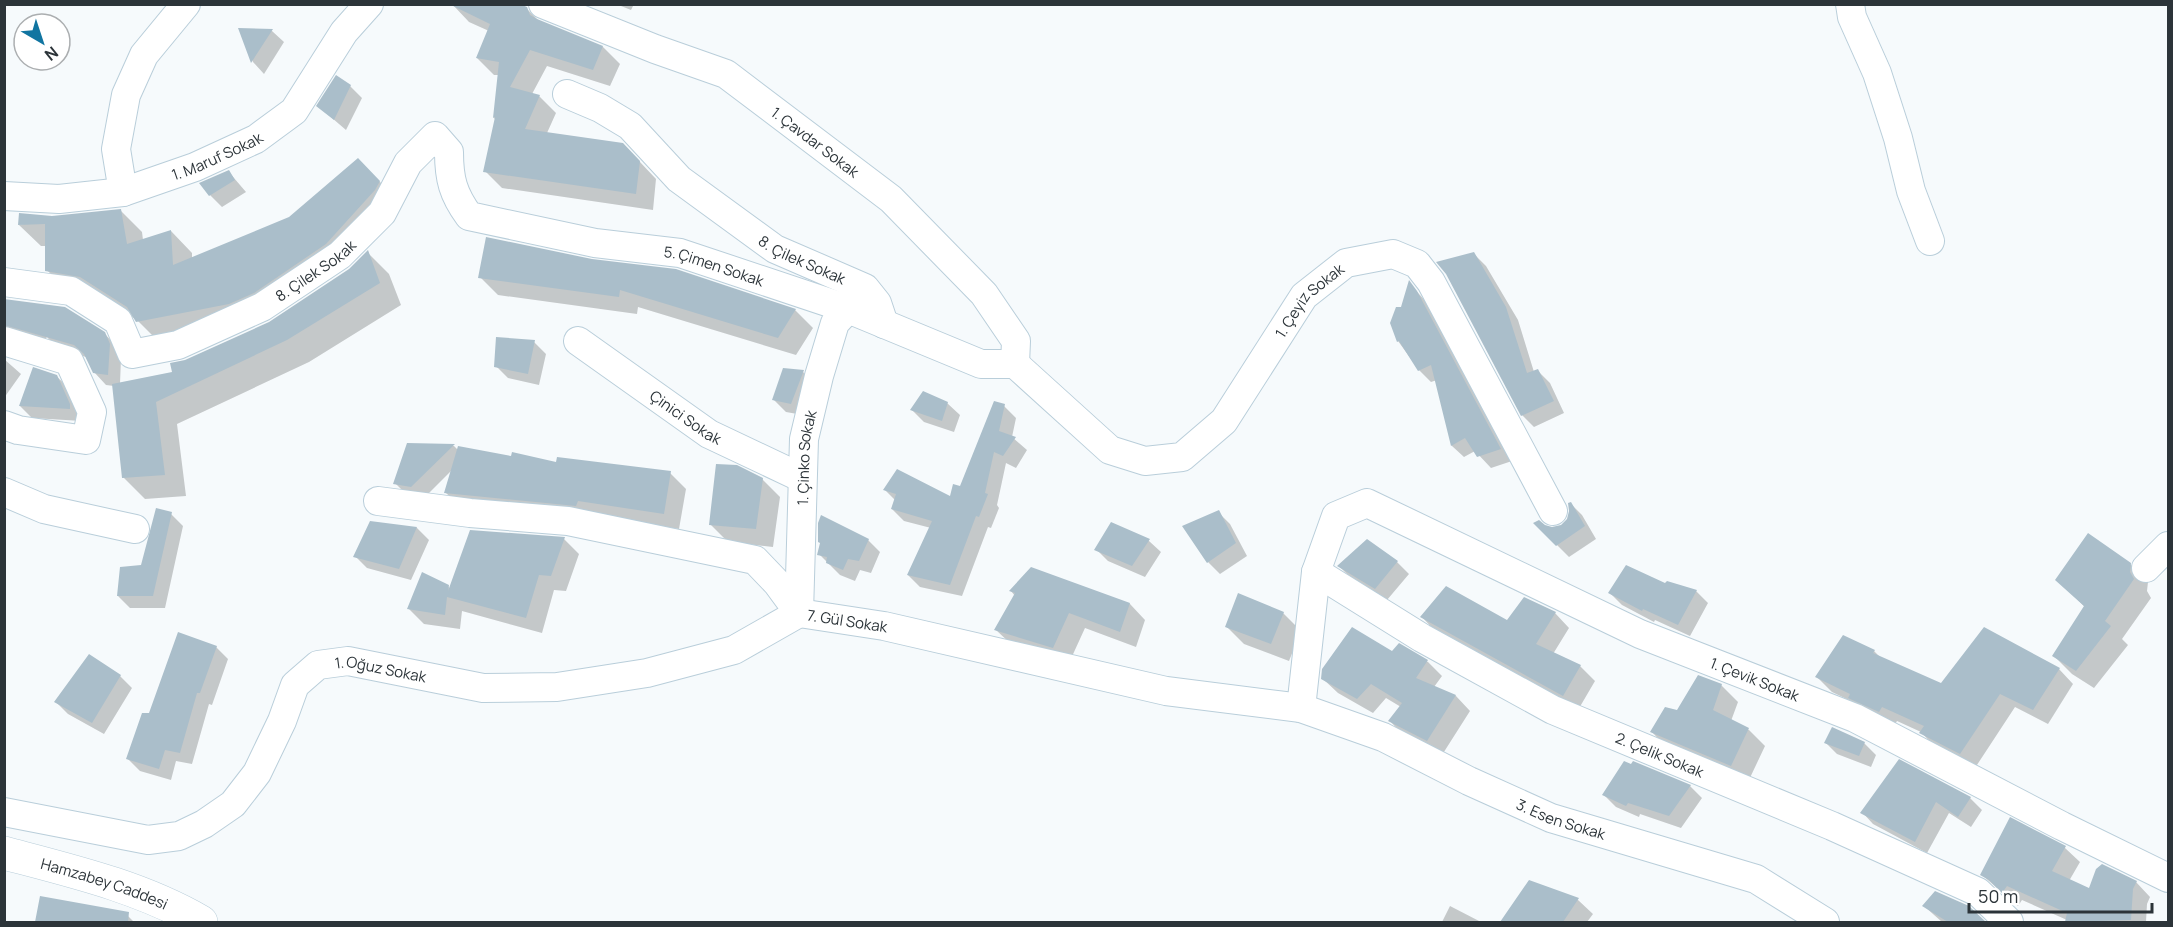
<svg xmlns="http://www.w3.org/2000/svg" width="2173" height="927" viewBox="0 0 2173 927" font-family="Manrope,sans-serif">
<rect width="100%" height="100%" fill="#f6fafc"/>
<!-- shadow -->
<path fill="#0003" d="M 452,4 L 526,8 L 540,22 L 603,47 L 620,64 L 610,86 L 547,66 L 532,94 L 539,96 L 556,113 L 547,133 L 640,162 L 656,179 L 653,210 L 502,188 L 485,171 L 496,120 L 494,118 L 499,75 L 494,75 L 477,58 L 489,31 L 469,22 Z
M 616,4 L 634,4 L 631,10 Z
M 240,29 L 272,31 L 284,42 L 264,74 L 253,62 Z
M 350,86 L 362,98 L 346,130 L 318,106 Z
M 228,171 L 246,192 L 222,207 L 210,195 Z
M 379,181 L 401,203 L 347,265 L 159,342 L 137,320 L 103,298 L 68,292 L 47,270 L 47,246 L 41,246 L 19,225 L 52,218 L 120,210 L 142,232 L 143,240 L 171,231 L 192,253 L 192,259 Z
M 487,238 L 795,310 L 813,328 L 796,355 L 638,307 L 637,314 L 498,295 L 480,277 Z
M 368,253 L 389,274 L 401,305 L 309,362 L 177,424 L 186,496 L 145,499 L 123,477 L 114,386 L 106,385 L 94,372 L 86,357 L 57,348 L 47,337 L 42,344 L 4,345 L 4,300 L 104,333 L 116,346 L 121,358 L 120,384 L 174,373 L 185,361 L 270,323 L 350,270 Z
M 1474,254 L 1486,266 L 1518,320 L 1534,372 L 1538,371 L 1550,383 L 1564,413 L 1534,427 L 1522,415 Z
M 1409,283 L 1429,305 L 1512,461 L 1491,468 L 1475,451 L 1464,457 L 1452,446 L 1437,380 L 1431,382 L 1419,370 L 1398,341 L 1402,309 Z
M 534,342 L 546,354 L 539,385 L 508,378 L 496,366 Z
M 4,359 L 21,374 L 4,398 Z
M 803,372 L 815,383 L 803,415 L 786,412 L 774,400 Z
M 56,376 L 69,388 L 82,421 L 32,418 L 20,406 Z
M 947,403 L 960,415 L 954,432 L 924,422 L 912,410 Z
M 1004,406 L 1016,418 L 1012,437 L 1027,450 L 1016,468 L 1006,463 L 997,505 L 999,508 L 991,528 L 988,527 L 962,596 L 920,587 L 908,575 L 931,528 L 904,521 L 892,509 L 895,500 L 885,490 L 951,498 L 961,488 Z
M 408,444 L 454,446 L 458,450 L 558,464 L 670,473 L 686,489 L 679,529 L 593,516 L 462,508 L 446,493 L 452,470 L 424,498 L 407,495 L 395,483 Z
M 762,479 L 780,497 L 773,547 L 728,542 L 710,524 Z
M 1570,503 L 1582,515 L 1596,539 L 1569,557 L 1536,524 L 1552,529 L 1562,527 L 1569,520 Z
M 1218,512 L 1230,524 L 1247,556 L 1220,574 L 1208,562 Z
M 171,514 L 183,526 L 165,608 L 130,608 L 118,596 L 142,567 Z
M 371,523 L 417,528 L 429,540 L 411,580 L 367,568 L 355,556 Z
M 1112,524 L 1149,541 L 1161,552 L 1145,577 L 1108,561 L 1096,549 Z
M 564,539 L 579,554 L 566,591 L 554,590 L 542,633 L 462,611 L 460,629 L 424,624 L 409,609 L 448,586 L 450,589 Z
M 868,540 L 880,552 L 871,573 L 860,570 L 855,581 L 840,575 L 819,554 L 822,544 Z
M 1397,562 L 1409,574 L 1387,600 L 1351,578 L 1339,566 Z
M 2130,564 L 2148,582 L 2147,591 L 2151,598 L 2122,639 L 2128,645 L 2094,688 L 2072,674 L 2054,656 L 2085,607 L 2057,580 Z
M 1031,569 L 1130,604 L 1145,620 L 1136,647 L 1085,628 L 1069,663 L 1012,645 L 996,630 L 1015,596 L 1011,591 Z
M 1666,585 L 1696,591 L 1708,603 L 1690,636 L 1655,620 L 1654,622 L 1622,605 L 1610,593 Z
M 1283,613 L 1301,631 L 1289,661 L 1244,644 L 1226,626 Z
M 1555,613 L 1569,628 L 1553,654 L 1580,666 L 1595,681 L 1578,710 L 1436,632 L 1422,617 L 1507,622 Z
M 1399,645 L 1428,662 L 1442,676 L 1434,687 L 1456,696 L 1470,711 L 1442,755 L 1404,736 L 1390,721 L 1401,707 L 1386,698 L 1373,713 L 1338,693 L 1322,678 L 1393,653 Z
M 216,647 L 228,659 L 212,705 L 209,704 L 192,764 L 176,761 L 171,780 L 140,771 L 128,759 L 150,715 Z
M 1874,651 L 1881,658 L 1942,685 L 2059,669 L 2073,684 L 2048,724 L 2015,707 L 1975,768 L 1935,747 L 1921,732 L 1897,721 L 1894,726 L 1865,712 L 1855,703 L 1832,692 L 1817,677 Z
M 120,676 L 132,688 L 104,734 L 68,714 L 56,702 Z
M 1721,685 L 1738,702 L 1731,721 L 1749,730 L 1765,746 L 1748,782 L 1668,749 L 1652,732 L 1678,711 Z
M 1825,742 L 1864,743 L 1876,755 L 1871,767 L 1837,754 Z
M 1899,761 L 1970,798 L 1982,810 L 1971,827 L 1949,813 L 1927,853 L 1873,824 L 1862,812 Z
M 1634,763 L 1690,786 L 1702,798 L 1681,828 L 1640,814 L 1639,817 L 1616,807 L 1604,795 Z
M 2010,819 L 2065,848 L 2080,862 L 2069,881 L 2090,890 L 2136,882 L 2150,897 L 2147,904 L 2146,922 L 2067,922 L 2067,920 L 2022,900 L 2018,906 L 1982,875 Z
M 1529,881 L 1578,900 L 1593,914 L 1587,922 L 1502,922 Z
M 41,898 L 125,913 L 134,922 L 37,922 Z
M 1450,906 L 1481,922 L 1442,922 Z
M 1924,906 L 1968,907 L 1984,922 L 1942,922 Z"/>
<!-- building -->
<path fill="#aabeca" d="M 449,4 L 520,4 L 527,7 L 530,15 L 537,19 L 603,46 L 593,70 L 530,50 L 510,87 L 540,95 L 525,129 L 623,143 L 640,161 L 636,194 L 483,172 L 495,117 L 493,118 L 499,62 L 476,58 L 490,24 Z
M 238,28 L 273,29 L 251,63 Z
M 336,75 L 351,85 L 334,120 L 316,106 Z
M 358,158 L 380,181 L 375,190 L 326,244 L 254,293 L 229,304 L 136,322 L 127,307 L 80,277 L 45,271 L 45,224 L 18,225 L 19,213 L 52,216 L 121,209 L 127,244 L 171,230 L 173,265 L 289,217 Z
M 229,170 L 235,180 L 209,196 L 199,183 Z
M 486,237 L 592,259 L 676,269 L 796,309 L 778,338 L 620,290 L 619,297 L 478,278 Z
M 368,250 L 380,283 L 287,340 L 156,402 L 165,475 L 122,478 L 112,384 L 172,372 L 170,363 L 185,360 L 269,322 L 349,269 Z
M 1474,252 L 1506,307 L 1527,373 L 1538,369 L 1554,401 L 1521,416 L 1446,274 L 1436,262 Z
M 1409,280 L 1417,291 L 1501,449 L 1477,457 L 1465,438 L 1451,446 L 1431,365 L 1418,371 L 1399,341 L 1397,342 L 1390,323 L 1396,307 L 1401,307 Z
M 4,299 L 65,307 L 105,332 L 110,344 L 108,375 L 93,373 L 84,354 L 74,345 L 4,325 Z
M 496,337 L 535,340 L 528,374 L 494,367 Z
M 33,367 L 57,375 L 70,404 L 70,409 L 19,406 Z
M 783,368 L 804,370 L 791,404 L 772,400 Z
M 923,391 L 948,402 L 942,421 L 910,410 Z
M 994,401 L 1005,404 L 999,431 L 1016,437 L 1003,456 L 994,452 L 985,493 L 988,494 L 979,517 L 976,516 L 950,585 L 907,575 L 932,521 L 891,509 L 896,494 L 883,490 L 897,469 L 950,496 L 953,484 L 960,486 Z
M 407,443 L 455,444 L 411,487 L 393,484 Z
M 458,446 L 511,456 L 512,452 L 556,462 L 557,457 L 671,471 L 664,514 L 578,501 L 576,506 L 444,493 Z
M 716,464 L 737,465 L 763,478 L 756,529 L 709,525 Z
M 1571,502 L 1585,526 L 1556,546 L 1533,523 L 1539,520 L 1545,525 L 1552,527 L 1561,525 L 1567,519 L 1569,511 L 1568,503 Z
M 156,508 L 172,512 L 153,596 L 117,596 L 120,567 L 141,565 Z
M 1219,510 L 1236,543 L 1207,563 L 1182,526 Z
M 821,515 L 869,539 L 859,561 L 848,559 L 843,570 L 826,563 L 827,557 L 817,555 L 820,543 L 818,542 L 818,523 Z
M 370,521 L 417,527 L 399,569 L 353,557 Z
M 1111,522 L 1150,539 L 1132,566 L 1094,550 Z
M 470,530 L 565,537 L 551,576 L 539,575 L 526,618 L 447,597 L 445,615 L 407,609 L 422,572 L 449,585 L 448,591 Z
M 2088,533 L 2131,563 L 2130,572 L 2134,579 L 2105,621 L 2111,626 L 2076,671 L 2052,656 L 2084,606 L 2055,580 Z
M 1367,539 L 1398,561 L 1375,589 L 1337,566 Z
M 1626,565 L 1665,583 L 1667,581 L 1697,590 L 1678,625 L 1643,609 L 1642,611 L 1608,593 Z
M 1031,567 L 1130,603 L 1120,632 L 1069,613 L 1053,648 L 994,630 L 1015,593 L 1009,591 Z
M 1446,586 L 1507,620 L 1524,597 L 1556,612 L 1536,644 L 1581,665 L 1563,696 L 1420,617 Z
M 1238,593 L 1284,612 L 1271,644 L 1225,627 Z
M 1352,627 L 1392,651 L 1399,643 L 1428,660 L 1416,678 L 1456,695 L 1427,741 L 1388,721 L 1402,703 L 1371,684 L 1357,699 L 1321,679 L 1322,669 Z
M 1984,627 L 2060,668 L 2033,710 L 2000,694 L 1960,754 L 1919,733 L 1924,726 L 1882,707 L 1879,712 L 1848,698 L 1850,694 L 1815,677 L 1843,635 L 1875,650 L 1873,653 L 1941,683 Z
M 178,632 L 217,646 L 200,693 L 197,693 L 180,753 L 165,750 L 159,769 L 126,759 L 142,713 L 149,713 Z
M 89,654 L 121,675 L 92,723 L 54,702 Z
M 1698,675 L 1722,684 L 1713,710 L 1749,728 L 1731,766 L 1650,732 L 1665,707 L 1677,710 Z
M 1832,727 L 1865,742 L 1859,756 L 1824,743 Z
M 1899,759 L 1971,797 L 1958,817 L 1936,802 L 1915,842 L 1860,813 Z
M 1624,761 L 1631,764 L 1633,761 L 1691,785 L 1669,816 L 1628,803 L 1626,806 L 1602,795 Z
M 2010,817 L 2066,846 L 2052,871 L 2089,888 L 2096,869 L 2102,864 L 2137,881 L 2133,889 L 2131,920 L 2065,922 L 2067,913 L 2007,886 L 2002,893 L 1989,880 L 1980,875 Z
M 1529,880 L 1579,898 L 1563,922 L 1500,922 Z
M 1935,891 L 1969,906 L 1986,922 L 1948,922 L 1922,906 Z
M 40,896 L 129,912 L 128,922 L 35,922 Z"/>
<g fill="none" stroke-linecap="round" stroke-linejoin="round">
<defs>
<g id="minor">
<path id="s1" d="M 543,4 L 655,49 L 726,74 L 891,199 L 984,294 L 1016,341 L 1015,364"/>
<path d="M 1850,4 L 1852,17 L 1877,73 L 1898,138 L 1911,191 L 1930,241"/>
<path id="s2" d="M 567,94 L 600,108 L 630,126 L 679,179 L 775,249 L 865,288 L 877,303 L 884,324"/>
<path d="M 123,192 L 116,149 L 126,95 L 144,55 L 186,4"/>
<path id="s3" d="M 4,196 L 59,199 L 123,192 L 195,167 L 256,139 L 294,111 L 344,32 L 369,4"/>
<path id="s4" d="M 4,282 L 71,291 L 118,321 L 132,354 L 178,345 L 262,307 L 340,255 L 382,213 L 408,163 L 435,136 L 449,152 C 449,179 453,194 469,216 L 595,243 L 680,253 L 848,309 L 981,364 L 1015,364"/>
<path d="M 4,341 L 69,361 L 92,412 L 86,440 L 18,430 L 4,425"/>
<path id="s5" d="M 578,341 L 709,434 L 802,478"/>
<path id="s6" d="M 1015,364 L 1110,450 L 1145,461 L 1182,457 L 1224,421 L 1304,296 L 1346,263 L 1393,254 L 1417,264 L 1431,282 L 1553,511"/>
<path d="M 4,492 L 44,509 L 135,529"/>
<path id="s7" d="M 378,501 L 470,513 L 568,521 L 755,560 L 777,583 L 799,613 L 884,626 L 1166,691 L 1301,708 L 1383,737 L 1469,781 L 1551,818 L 1756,879 L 1825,922"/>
<path d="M 2146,568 L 2168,546"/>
<path id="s8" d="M 1316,572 L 1422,638 L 1553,710 L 1832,826 L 1978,892 L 2009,922"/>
<path id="s9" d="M 1301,708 L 1316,572 L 1336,516 L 1367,503 L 1640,634 L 1855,718 L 2062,826 L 2168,878"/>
<path id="s10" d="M 4,812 L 148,840 L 179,836 L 204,824 L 233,804 L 257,773 L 282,721 L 295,685 L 318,665 L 348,661 L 483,688 L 557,687 L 647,673 L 734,650 L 799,613 L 804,439 L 819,376 L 835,323 L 848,309"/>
</g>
<g id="major">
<path id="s11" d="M 4,853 C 72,871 141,887 201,922"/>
</g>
</defs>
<!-- minor casing -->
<use href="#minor" stroke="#b9ceda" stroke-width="30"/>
<!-- major casing -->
<use href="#major" stroke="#b9ceda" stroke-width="34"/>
<!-- minor -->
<use href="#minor" stroke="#fff" stroke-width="28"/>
<!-- major -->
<use href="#major" stroke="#fff" stroke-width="33"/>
</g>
<g text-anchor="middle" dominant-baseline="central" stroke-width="5" stroke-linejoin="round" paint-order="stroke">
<!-- street labels -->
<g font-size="15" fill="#2c3439" stroke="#fff">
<text stroke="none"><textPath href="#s1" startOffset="308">1. Çavdar Sokak</textPath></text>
<text stroke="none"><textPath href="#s3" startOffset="220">1. Maruf Sokak</textPath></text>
<text stroke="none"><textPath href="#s2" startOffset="291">8. Çilek Sokak</textPath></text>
<text stroke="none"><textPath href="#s4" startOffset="886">5. Çimen Sokak</textPath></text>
<text stroke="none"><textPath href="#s4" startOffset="363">8. Çilek Sokak</textPath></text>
<text stroke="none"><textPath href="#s6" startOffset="406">1. Çeyiz Sokak</textPath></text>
<text stroke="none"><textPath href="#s5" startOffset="132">Çinici Sokak</textPath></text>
<text stroke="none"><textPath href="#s10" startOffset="1060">1. Çinko Sokak</textPath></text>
<text stroke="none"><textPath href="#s7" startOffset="500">7. Gül Sokak</textPath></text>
<text stroke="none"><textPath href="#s10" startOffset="470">1. Oğuz Sokak</textPath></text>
<text stroke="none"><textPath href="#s9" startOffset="656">1. Çevik Sokak</textPath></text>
<text stroke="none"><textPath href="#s8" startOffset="390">2. Çelik Sokak</textPath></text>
<text stroke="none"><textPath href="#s7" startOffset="1246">3. Esen Sokak</textPath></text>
<text stroke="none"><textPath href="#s11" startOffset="105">Hamzabey Caddesi</textPath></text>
</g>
</g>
<!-- border -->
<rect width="2173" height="927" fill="none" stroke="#2c3439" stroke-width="12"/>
<!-- north arrow -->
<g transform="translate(42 42) rotate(141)"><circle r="28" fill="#ffffff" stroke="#abaeb0" stroke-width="1.5"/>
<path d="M0-4.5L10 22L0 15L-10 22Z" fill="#1175a1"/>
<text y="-9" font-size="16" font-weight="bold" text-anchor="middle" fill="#2c3439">N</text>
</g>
<!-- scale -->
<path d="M1969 903v9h183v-9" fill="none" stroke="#2c3439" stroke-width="3"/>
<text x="1978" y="903" font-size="18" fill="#2c3439" stroke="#ffffff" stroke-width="4.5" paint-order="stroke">50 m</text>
</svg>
